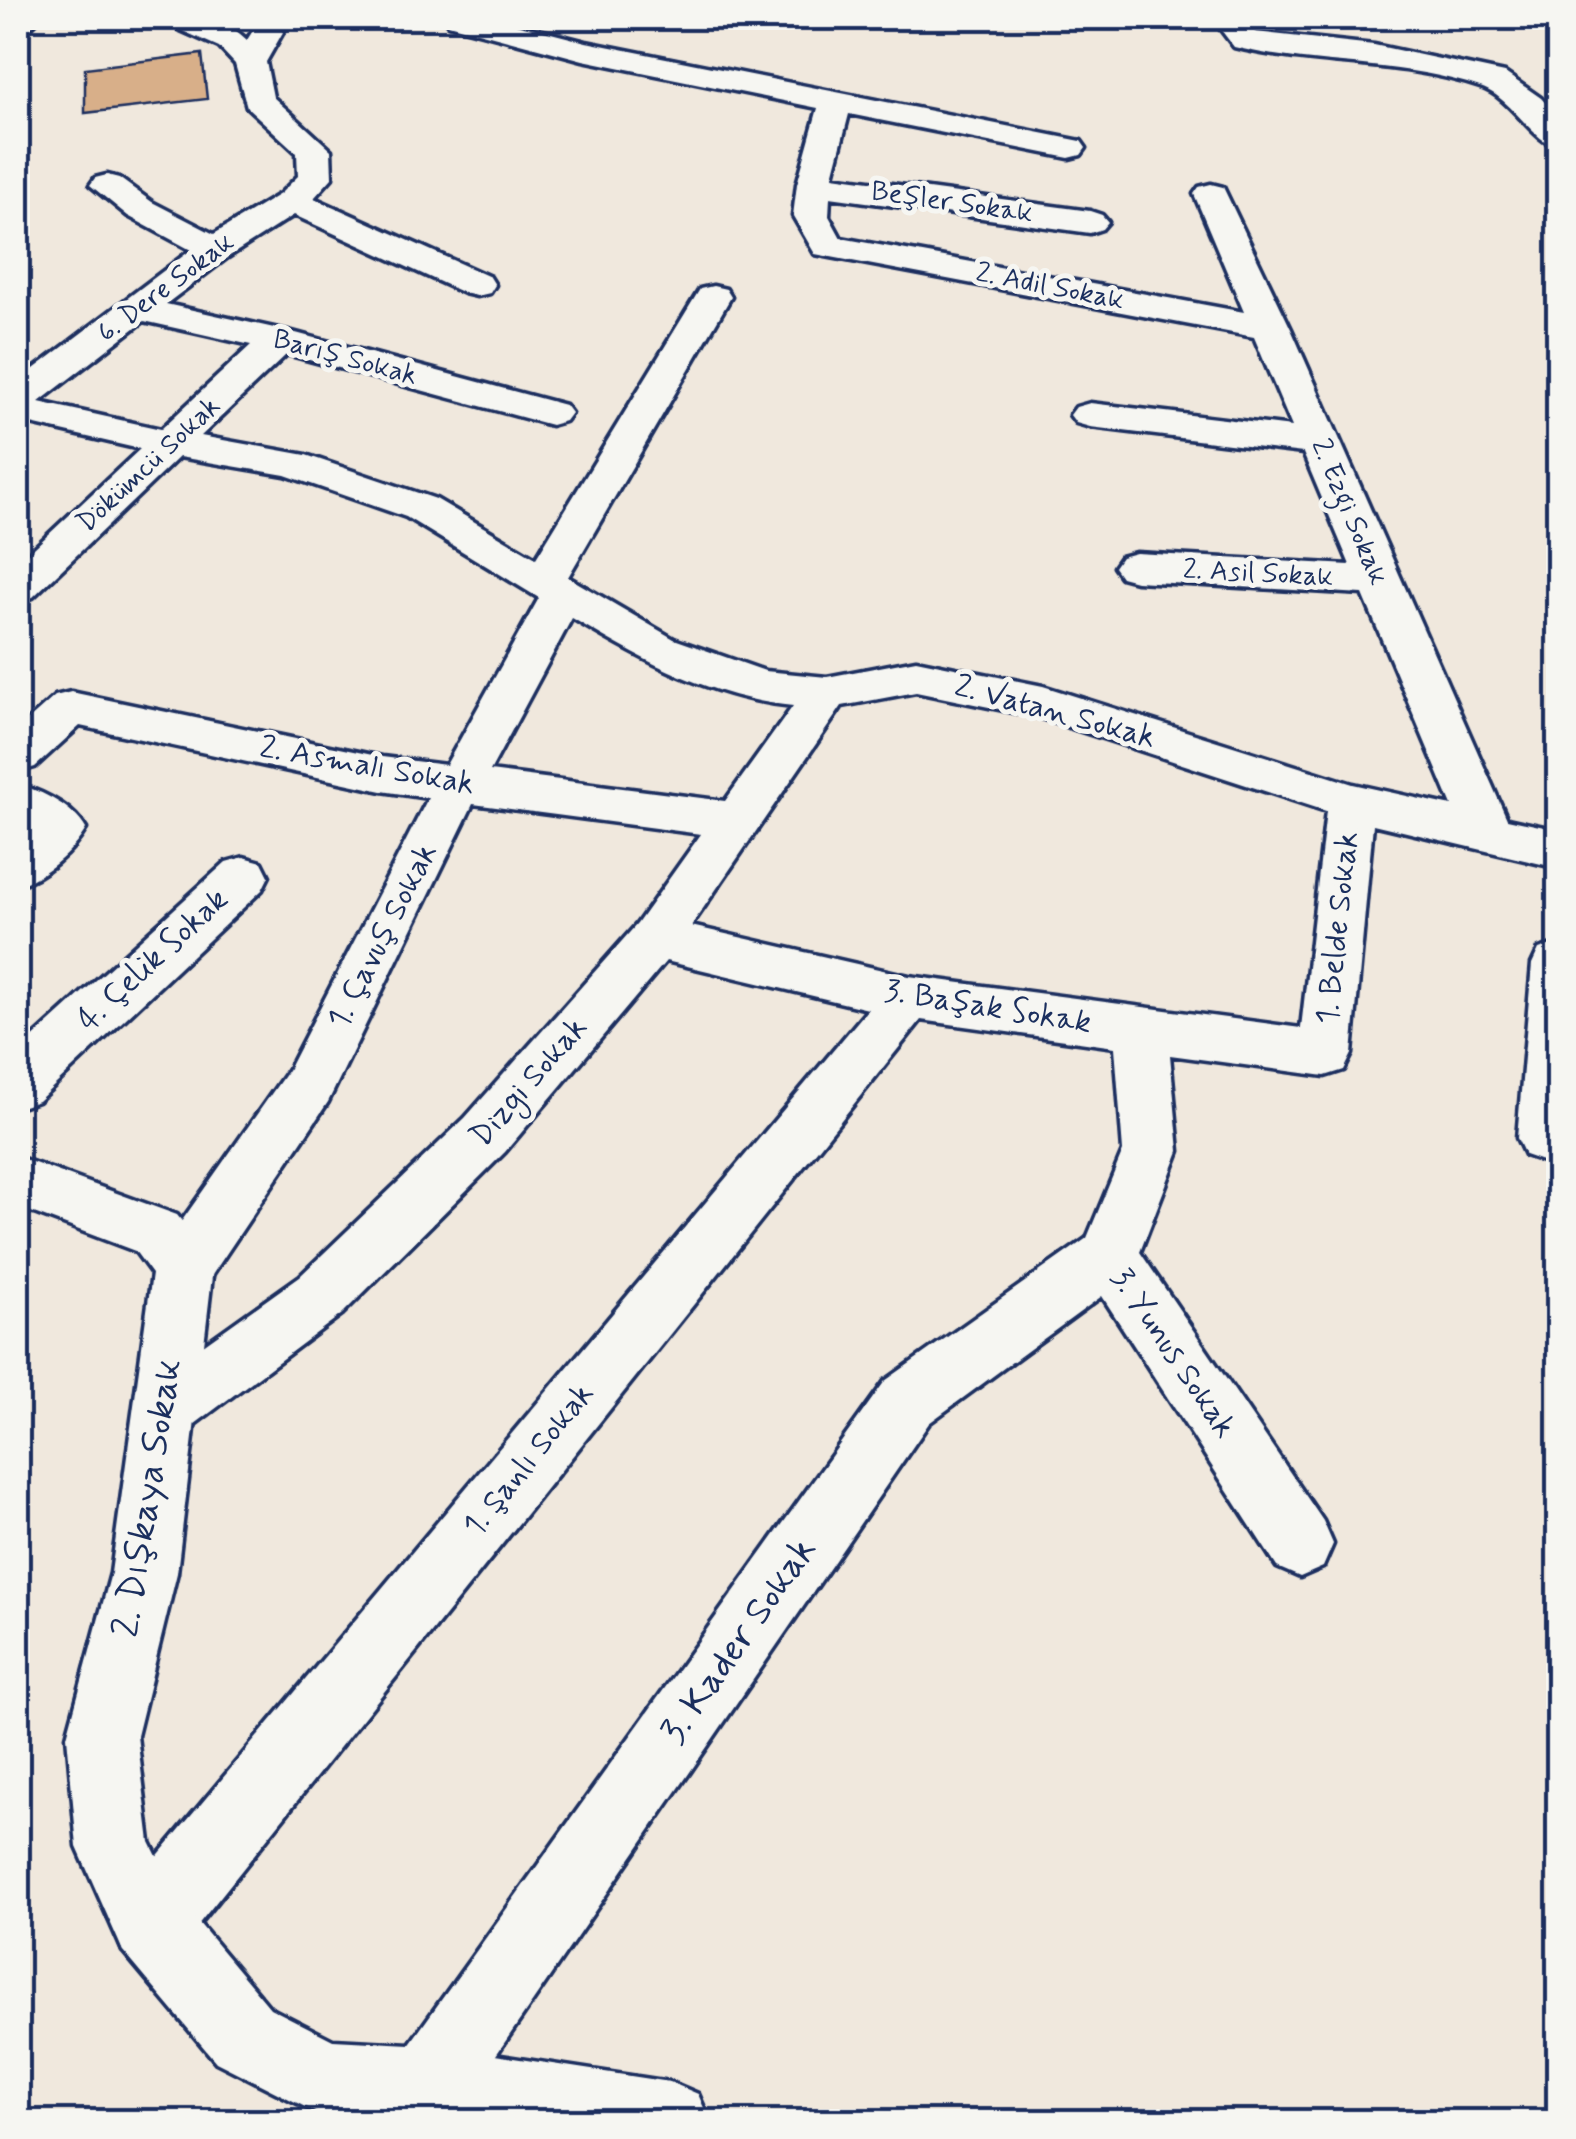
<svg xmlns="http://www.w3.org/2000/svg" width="1576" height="2139" viewBox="0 0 1576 2139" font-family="Mynerve,sans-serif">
<rect width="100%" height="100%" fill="#f0e8dd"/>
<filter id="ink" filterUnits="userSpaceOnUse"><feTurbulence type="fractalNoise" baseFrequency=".01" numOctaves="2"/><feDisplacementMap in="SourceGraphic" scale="20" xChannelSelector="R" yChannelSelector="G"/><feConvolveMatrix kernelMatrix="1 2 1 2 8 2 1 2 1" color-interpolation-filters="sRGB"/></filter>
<g filter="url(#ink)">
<!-- building -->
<path fill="#d8af89" stroke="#1b2f5e" stroke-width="2.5" d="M 202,54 L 207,99 L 85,113 L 85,68 Z"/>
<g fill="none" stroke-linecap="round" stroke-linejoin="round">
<defs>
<path id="street" d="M 18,18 L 40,18 L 29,29 L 18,32 Z
M 163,18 C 191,16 226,18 247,40 L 261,18 L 291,18 L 266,62 L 273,97 L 331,150 L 332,178 L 314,198 L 490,277 L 495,285 L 490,293 L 477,296 L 464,293 L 294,215 L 228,257 L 166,304 L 292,332 L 565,405 L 571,413 L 565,421 L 551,425 L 287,354 L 201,436 L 306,455 L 436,499 L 536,558 L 700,289 L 713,286 L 726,289 L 731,297 L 568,577 L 674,639 L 765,671 L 827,677 L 916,660 L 1043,686 L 1353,784 L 1452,806 L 1363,594 L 1136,581 L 1121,577 L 1114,567 L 1121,557 L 1136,553 L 1350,565 L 1303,453 L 1090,427 L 1076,423 L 1070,415 L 1076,407 L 1090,403 L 1292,427 L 1254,337 L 815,254 L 793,216 L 797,184 L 818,108 L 583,60 L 448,24 L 444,18 L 492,18 L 586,42 L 1081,141 L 1086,148 L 1081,155 L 1069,158 L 849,114 L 833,176 L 1090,211 L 1102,215 L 1108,222 L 1102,229 L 1090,233 L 830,197 L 829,216 L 841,238 L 1244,312 L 1194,194 L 1199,187 L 1211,184 L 1223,187 L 1291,329 L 1507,819 L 1558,830 L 1558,868 L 1373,824 L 1352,1054 L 1344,1070 L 1325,1076 L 1170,1055 L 1179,1151 L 1140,1252 L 1323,1521 L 1333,1544 L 1323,1567 L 1300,1577 L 1277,1567 L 1102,1296 L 929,1423 L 457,2112 L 434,2122 L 401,2112 L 390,2084 L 401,2056 L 885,1381 L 1087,1238 L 1123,1151 L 1115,1047 L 921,1020 L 177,1951 L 150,1961 L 123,1951 L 113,1924 L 123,1897 L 868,1009 L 666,961 L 505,1152 L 342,1314 L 187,1430 L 165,1439 L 143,1430 L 134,1409 L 143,1388 L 300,1276 L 465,1118 L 637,924 L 701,834 L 473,804 L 328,1102 L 204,1287 L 183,1295 L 162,1287 L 153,1268 L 162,1249 L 288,1070 L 428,798 L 382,791 L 80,726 L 35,767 L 18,772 L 18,729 L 55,696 L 71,692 L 382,757 L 446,765 L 539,598 L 406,517 L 285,475 L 179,457 L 33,597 L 18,601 L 18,563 L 140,449 L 18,421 L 18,381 L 191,250 L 128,216 L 90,185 L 95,178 L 107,175 L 119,178 L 152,202 L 214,234 L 280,194 L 298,176 L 297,153 L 247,107 L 235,64 L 219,47 L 167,24 ZM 144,321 L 251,345 L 161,429 L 39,402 ZM 572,618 C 640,659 713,699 793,706 L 725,801 L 490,771 ZM 916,692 L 1038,717 L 1326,811 L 1301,1028 L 909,976 L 691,926 L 842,706 Z
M 1212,18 L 1243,18 L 1255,32 L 1374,45 L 1505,73 L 1541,98 L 1558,117 L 1558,147 C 1531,141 1512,97 1480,87 C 1400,60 1314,67 1234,47 Z
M 18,784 C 43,792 73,806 86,829 C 72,853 44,877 18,885 L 18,838 L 26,831 L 18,825 Z
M 244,857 L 262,862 L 269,876 L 262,890 L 38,1101 L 18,1108 L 18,1051 L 226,862 Z
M 1558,943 L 1558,1157 L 1545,1162 L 1525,1155 L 1517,1138 L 1532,964 L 1539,949 Z"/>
<path id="secondary" d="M 18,1157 L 177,1215 L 204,1249 L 213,1268 L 177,1573 L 137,1736 L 150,1842 L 177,1897 L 270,2008 L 333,2040 L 429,2045 L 670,2082 L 698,2094 L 710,2122 L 327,2118 L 216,2062 L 123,1951 L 77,1847 L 67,1736 L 111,1573 L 152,1274 L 135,1251 L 18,1207 Z"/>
</defs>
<!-- street casing -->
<use href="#street" stroke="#1b2f5e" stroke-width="7"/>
<!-- secondary casing -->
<use href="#secondary" stroke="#1b2f5e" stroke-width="7"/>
<!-- street -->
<use href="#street" fill="#f6f6f2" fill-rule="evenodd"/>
<!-- secondary -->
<use href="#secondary" fill="#f6f6f2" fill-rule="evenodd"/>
</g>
</g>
<g text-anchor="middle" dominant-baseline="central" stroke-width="10" stroke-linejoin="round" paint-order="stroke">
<!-- far-street labels -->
<g font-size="28" fill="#1b2f5e" stroke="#f6f6f2">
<text transform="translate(952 203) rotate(8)">Beşler Sokak</text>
<text transform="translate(1050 287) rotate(11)">2. Adil Sokak</text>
<text transform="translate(166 288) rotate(-37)">6. Dere Sokak</text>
<text transform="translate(345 358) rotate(15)">Barış Sokak</text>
<text transform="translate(149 465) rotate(-43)">Dökümcü Sokak</text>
<text transform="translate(1349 512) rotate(67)">2. Ezgi Sokak</text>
<text transform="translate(1258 574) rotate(3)">2. Asil Sokak</text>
</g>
<!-- street labels -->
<g font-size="32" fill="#1b2f5e" stroke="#f6f6f2">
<text transform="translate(1055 712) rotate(15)">2. Vatan Sokak</text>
<text transform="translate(367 766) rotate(10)">2. Asmalı Sokak</text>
<text transform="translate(1338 928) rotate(-84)">1. Belde Sokak</text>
<text transform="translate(383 936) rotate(-63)">1. Çavuş Sokak</text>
<text transform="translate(153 960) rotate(-43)">4. Çelik Sokak</text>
<text transform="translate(988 1007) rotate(9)">3. Başak Sokak</text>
<text transform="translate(529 1082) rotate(-49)">Dizgi Sokak</text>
<text transform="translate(1173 1353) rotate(56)">3. Yunus Sokak</text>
<text transform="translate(529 1460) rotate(-51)">1. Şanlı Sokak</text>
</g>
<!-- near-street labels -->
<g font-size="38" fill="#1b2f5e" stroke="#f6f6f2">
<text transform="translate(148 1498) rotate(-81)">2. Dışkaya Sokak</text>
<text transform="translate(739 1641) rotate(-55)">3. Kader Sokak</text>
</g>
</g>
<!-- margin -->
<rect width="1576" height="2139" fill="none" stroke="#f6f6f2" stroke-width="60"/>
<rect x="30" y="30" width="1516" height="2079" fill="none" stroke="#1b2f5e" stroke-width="4" filter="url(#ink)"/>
</svg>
